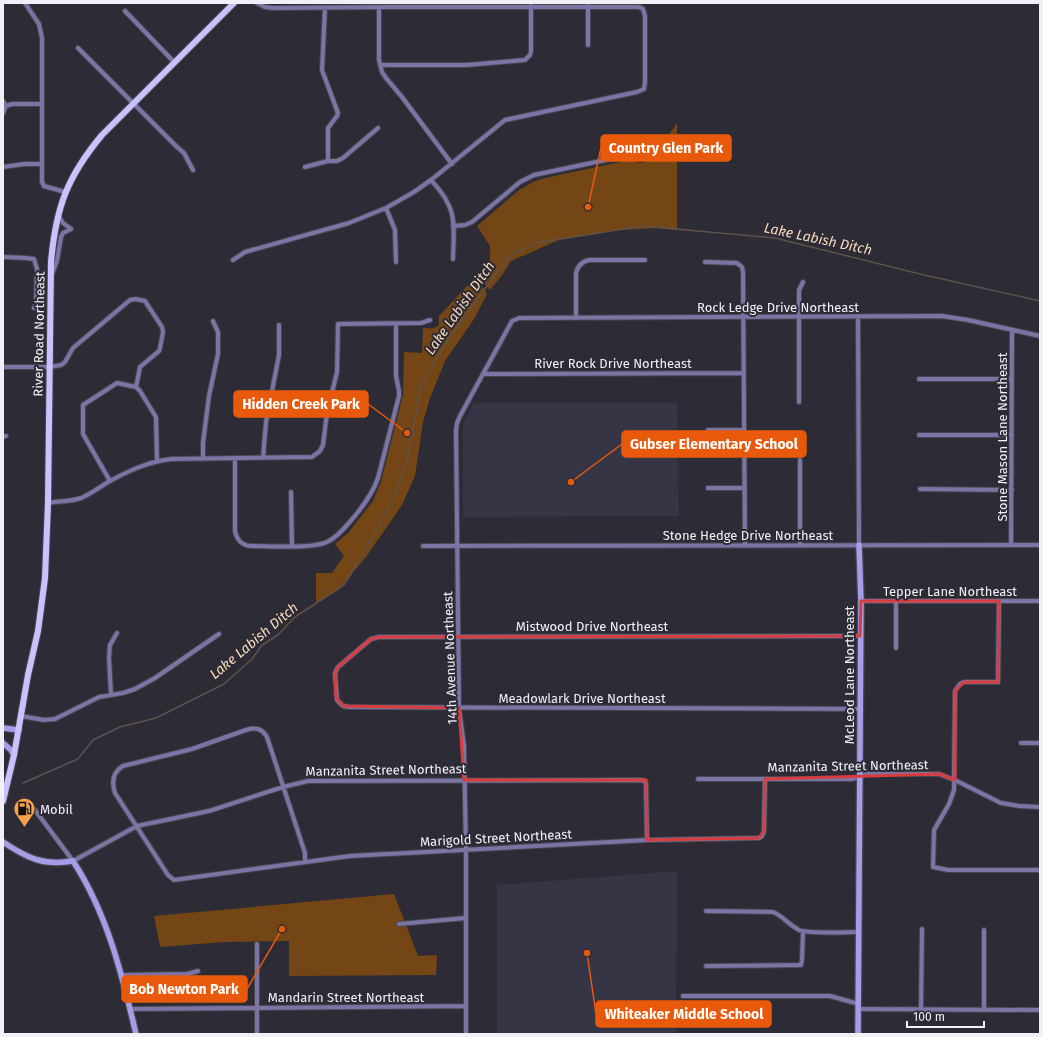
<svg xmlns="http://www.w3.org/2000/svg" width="1043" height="1037" viewBox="0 0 1043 1037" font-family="'Fira Sans',sans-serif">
<rect width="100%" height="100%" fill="#2d2c36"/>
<!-- built -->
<path fill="#363545" d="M 474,403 L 677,403 L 679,516 L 463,517 L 463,425 L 465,420 Z
M 677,871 L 676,1034 L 497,1034 L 497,885 Z"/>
<!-- green -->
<path fill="#744615" d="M 677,123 L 677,230 L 659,228 L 619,230 L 561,239 L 511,261 L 502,275 L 490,290 L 484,283 L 490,277 L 490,246 L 477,226 L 519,190 L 533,182 L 545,178 L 630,160 L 639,163 L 646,162 L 652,155 L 651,149 L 663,143 Z
M 468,285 L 481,285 L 487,294 L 474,319 L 445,361 L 430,398 L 423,422 L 415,476 L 402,505 L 366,557 L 337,591 L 316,602 L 316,573 L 332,573 L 344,556 L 335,544 L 348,533 L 373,501 L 381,482 L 403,395 L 404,352 L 422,353 L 423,328 C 430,328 433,330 439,325 L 439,316 Z
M 394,894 L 418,956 L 437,955 L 436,975 L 289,976 L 289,941 L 224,942 L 160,947 L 154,916 Z"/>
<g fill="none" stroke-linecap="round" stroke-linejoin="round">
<!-- stream -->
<path stroke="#5f524b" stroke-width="1.5" d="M 23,783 L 78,759 L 93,740 L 120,727 L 156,718 L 224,684 L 252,659 L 262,645 L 278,635 L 295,617 L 344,585 L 360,559 L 393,499 L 406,465 L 421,387 L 443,347 L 508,257 L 536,243 L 642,226 L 775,238 L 920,274 L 1040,301"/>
<defs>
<path id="street" d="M 25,3 L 39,24 L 42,38 L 42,182 L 44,186 L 65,192
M 379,8 L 379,60 L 382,72 L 386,78 L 402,97 L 452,164
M 125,11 L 174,62
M 588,45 L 588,6
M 78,48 L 176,146 L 184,153 L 193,170
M 380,65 L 467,65 L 525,60 L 530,55 L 531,51 L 531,6
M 3,101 L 6,106 L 3,113
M 6,106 L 12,104 L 42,104
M 328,161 L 337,161 L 343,158 L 378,128
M 3,167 L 24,164 L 42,164
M 305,167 L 328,161 L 328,128 L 337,116 L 338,113 L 322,70 L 325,8
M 431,180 C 458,209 454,222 453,259
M 386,208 L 395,230 L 396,262
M 58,215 L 63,223 L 71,229
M 453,226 L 465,225 L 472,222 L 520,182 L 534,175 L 639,153
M 3,257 L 26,258 L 34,259 L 37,269 L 36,304 L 34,308
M 233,260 L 245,252 L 349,223 L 386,208 L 414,192 L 431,180 L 505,120 L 637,92 L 644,89 L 645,82 L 645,16 L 643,9 L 639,7 L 387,7 L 273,8 L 265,7 L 257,3
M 705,262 L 737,263 L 742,267 L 743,272 L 745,545
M 52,274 L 57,261 L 61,237 L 63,233 L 71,229
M 858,316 L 859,545
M 576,318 L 576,273 C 578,265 582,261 590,260 L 645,260
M 3,367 L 49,367 L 61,365 L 65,362 L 73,348 L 130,300 L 136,299 L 145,301 L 162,327 L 163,332 L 160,348 L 159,351 L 140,367 L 136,387
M 483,374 L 744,373
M 919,379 L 1012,379
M 799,402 L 799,290 L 803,282
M 708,430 L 744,430
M 919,435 L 1012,435
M 3,437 L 6,436
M 263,458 L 266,422 L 279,355 L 279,325
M 203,459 L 203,443 L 209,396 L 218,354 L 218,332 L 213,321
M 235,459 L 235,531 C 237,541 242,545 251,546 C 269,546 313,549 327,542 C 338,537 346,526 354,517 C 364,505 373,493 378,478 L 399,396 L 399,391 L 396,376 L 396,324
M 110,481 L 83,434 L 83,405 L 117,383 L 136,387 L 140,391 L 156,417 L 157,461
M 708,488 L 745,488
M 920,489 L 1012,490
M 291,492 L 292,546
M 48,503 C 59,501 70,502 81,498 C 91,494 101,486 110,481 C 130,470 148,462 171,459 L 312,457 L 320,451 L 323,445 L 327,413 L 337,372 L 338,324 L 421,323 L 430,320
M 800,545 L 800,460
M 1011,545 L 1012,330
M 423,546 L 1040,545
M 861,601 L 1040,601
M 896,601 L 896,648
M 999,601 L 998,682 L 964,682 L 960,684 L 955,691 L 954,790 L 949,804 L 934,830 L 933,867 L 948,870 L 1040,870
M 111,694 L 109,658 L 110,645 L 117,633
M 860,709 L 349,707 L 343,706 L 337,700 L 335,673 L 338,667 L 371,639 L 379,637 L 860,636
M 21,716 L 44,720 L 55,719 L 99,697 L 123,693 L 135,689 L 155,678 L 219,634
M 1021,743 L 1040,743
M 698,779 L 852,779 L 867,774 L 939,774 L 955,780 L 1001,803 L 1019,806 L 1040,807
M 23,800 L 32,806 L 73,861 L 137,826 L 209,811 L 283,787 L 308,781 L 641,780 L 645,781 L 646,784 L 647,840
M 305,861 L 305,853 L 267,737 C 262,728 255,727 246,730 L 192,749 L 123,766 C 113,772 111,781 115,793 L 168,875 L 174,880 L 350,856 L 647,840 L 759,838 L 762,836 L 764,831 L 765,779
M 706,911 L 773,912 C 783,916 789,925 799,930 C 807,934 847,932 859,932
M 399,924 L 466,918
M 706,966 L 801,965 L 802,960 L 803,932
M 122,975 L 187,974 L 198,971
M 683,996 L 830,996 L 859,1004
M 130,1009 L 466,1006
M 859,1009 L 1040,1010
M 921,1009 L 922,929
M 984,1010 L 984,930
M 257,1034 L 257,944
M 466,1034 L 466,850 L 464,746 L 459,708 L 456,431 L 457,423 L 460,416 L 512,321 L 519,318 L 942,316 L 968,320 L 1040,336"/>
<path id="secondary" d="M 3,728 L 19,730
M 3,743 L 11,750 L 14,755
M 3,842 C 27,858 43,866 73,861 C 107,913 122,974 136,1034
M 858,1034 L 861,601 L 859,545"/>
<path id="primary" d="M 3,801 L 14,755 L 28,675 L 38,631 L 45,578 L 48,503 L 51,262 C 56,207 67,177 102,135 L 234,3"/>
</defs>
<!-- street casing -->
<use href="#street" stroke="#484751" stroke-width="6"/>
<!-- secondary casing -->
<use href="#secondary" stroke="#484751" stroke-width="8"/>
<!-- primary casing -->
<use href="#primary" stroke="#484751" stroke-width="8"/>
<!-- street -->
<use href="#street" stroke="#7a75a5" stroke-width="4"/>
<!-- secondary -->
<use href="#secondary" stroke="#a69de9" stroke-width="5.5"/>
<!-- primary -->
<use href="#primary" stroke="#c8c3fe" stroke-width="6"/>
</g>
<!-- marked area -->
<path fill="none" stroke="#d93c3d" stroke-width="3" stroke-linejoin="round" d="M 861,601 L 999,601 L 998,682 L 964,682 L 955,691 L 955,780 L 939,774 L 765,779 L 764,831 L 759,838 L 647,840 L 646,780 L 464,780 L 459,708 L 343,706 L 336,697 L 335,673 L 339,666 L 371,639 L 379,637 L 860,636 Z"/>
<!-- icons -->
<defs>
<symbol id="fuel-pin" viewBox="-11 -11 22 30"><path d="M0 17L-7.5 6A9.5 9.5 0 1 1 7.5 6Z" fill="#f7a149" stroke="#2d2c36"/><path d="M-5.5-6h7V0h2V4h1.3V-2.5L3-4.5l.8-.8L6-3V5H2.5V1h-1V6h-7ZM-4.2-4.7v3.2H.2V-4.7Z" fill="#111"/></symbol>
</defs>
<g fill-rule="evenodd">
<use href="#fuel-pin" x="12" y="796" width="25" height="34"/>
</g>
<g text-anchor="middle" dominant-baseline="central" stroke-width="4" stroke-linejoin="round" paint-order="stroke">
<!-- street labels -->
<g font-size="13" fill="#f1f0f7" stroke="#2d2c36">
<text x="778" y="307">Rock Ledge Drive Northeast</text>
<text transform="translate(39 334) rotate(-89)">River Road Northeast</text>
<text x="613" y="363">River Rock Drive Northeast</text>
<text transform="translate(1002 437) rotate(-90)">Stone Mason Lane Northeast</text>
<text x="748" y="535">Stone Hedge Drive Northeast</text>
<text x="950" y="591">Tepper Lane Northeast</text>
<text x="592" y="626">Mistwood Drive Northeast</text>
<text transform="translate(450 658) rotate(-92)">14th Avenue Northeast</text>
<text transform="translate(849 675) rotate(-90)">McLeod Lane Northeast</text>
<text x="582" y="698">Meadowlark Drive Northeast</text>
<text transform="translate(848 766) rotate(-1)">Manzanita Street Northeast</text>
<text transform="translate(386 770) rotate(-1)">Manzanita Street Northeast</text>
<text transform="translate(496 838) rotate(-3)">Marigold Street Northeast</text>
<text x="346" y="997">Mandarin Street Northeast</text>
</g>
<!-- poi labels -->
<g font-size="13" fill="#f1f0f7" stroke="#2d2c36" text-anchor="start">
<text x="40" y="809">Mobil</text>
</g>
<!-- water labels -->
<g font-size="14" font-style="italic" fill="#f9d9bc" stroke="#2d2c36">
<text transform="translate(818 239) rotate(12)">Lake Labish Ditch</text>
<text transform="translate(460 308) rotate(-55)">Lake Labish Ditch</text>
<text transform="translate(254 641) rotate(-40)">Lake Labish Ditch</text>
</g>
</g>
<!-- callouts -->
<path fill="none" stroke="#e8590c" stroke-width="1.5" d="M588 207L601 148M407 433L368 404M571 482L622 444M282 929L247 989M587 953L596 1014"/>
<g fill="#e8590c" stroke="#2d2c36" stroke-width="1.5">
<circle cx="588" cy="207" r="4"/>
<circle cx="407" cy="433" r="4"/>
<circle cx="571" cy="482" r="4"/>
<circle cx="282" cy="929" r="4"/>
<circle cx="587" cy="953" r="4"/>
</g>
<g fill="#e8590c" stroke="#e8590c" stroke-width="1.5">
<rect x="601" y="135" width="130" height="26" rx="4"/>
<rect x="234" y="391" width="134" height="26" rx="4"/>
<rect x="622" y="431" width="184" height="26" rx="4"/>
<rect x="122" y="976" width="125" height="26" rx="4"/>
<rect x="596" y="1001" width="175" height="26" rx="4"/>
</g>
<g font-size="14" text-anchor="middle" font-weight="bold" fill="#fff">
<text x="666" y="153">Country Glen Park</text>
<text x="301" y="409">Hidden Creek Park</text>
<text x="714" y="449">Gubser Elementary School</text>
<text x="184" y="994">Bob Newton Park</text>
<text x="684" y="1019">Whiteaker Middle School</text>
</g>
<!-- border -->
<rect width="1043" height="1037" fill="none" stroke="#f1f0f7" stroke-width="8"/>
<!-- scale -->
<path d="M907 1021v6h77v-6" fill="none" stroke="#f1f0f7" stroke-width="2"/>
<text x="913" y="1021" font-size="12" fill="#f1f0f7" stroke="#2d2c36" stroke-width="3" paint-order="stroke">100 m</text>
</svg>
